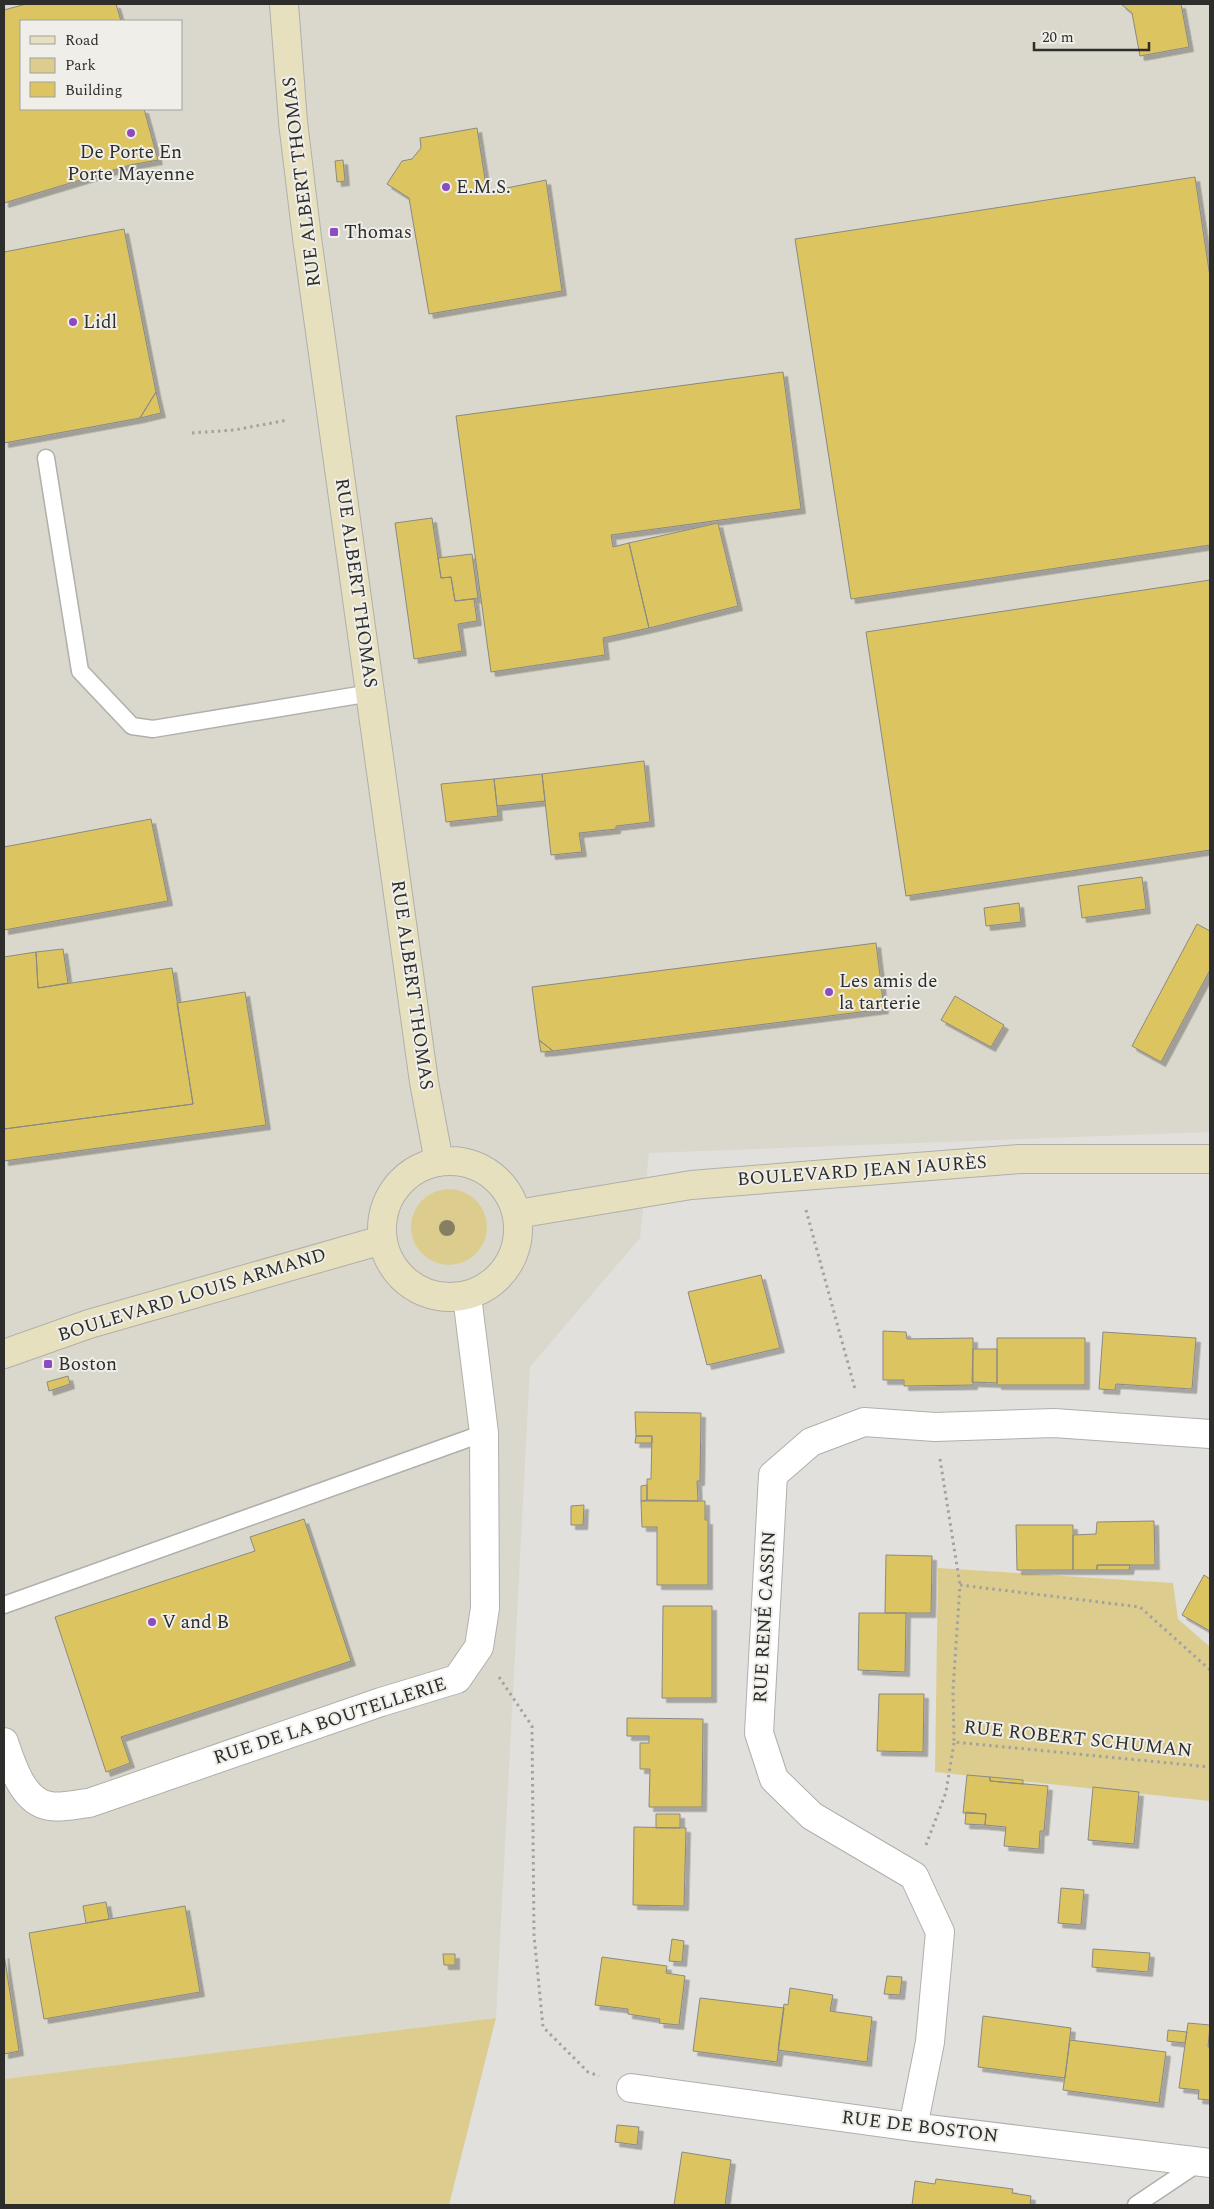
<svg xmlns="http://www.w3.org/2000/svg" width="1214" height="2209" viewBox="0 0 1214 2209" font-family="Spectral,serif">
<defs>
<filter id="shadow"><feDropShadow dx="4.5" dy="4.5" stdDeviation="0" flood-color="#0004"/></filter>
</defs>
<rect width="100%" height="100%" fill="#e1e0dc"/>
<!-- built -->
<path fill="#dad8cc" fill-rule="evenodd" d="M 4,4 L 1210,4 L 1210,1132 L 649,1153 L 640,1238 L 530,1367 L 496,2018 L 4,2079 ZM 21,21 L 181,21 L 181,109 L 21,109 Z"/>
<!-- green -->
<path fill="#dccd8f" d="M411 1227a38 38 0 1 1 76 0a38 38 0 1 1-76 0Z
M 938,1568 L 1173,1583 L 1178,1619 L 1210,1647 L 1210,1801 L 935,1772 Z
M 496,2018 L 449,2205 L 4,2205 L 4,2079 Z"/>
<!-- building -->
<path fill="#dcc561" stroke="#8a8985" filter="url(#shadow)" d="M 26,4 L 116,4 L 121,21 L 21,21 L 21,109 L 144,109 L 158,160 L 130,165 L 4,203 L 4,10 Z
M 1121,4 L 1181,4 L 1189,47 L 1140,56 L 1132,13 Z
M 477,128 L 487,192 L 546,180 L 562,291 L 429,314 L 409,198 L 387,184 L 402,161 L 412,159 L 421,148 L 420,138 Z
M 343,160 L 345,181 L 337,182 L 335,161 Z
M 1195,177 L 1210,277 L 1210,545 L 851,599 L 795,239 Z
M 124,229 L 156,392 L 140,418 L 4,443 L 4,252 Z
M 783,372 L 801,509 L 611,535 L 613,547 L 629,543 L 649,628 L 603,638 L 605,655 L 491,672 L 456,416 Z
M 156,392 L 161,413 L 140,418 Z
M 432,518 L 441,578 L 451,577 L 455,601 L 474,599 L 477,621 L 458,624 L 462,651 L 414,659 L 395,523 Z
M 718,523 L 738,606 L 649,628 L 629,543 Z
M 472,554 L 478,598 L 455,601 L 451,577 L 441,578 L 438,558 Z
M 1210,580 L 1210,850 L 906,896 L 866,632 Z
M 644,761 L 650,822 L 616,826 L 616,829 L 579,833 L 582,852 L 551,855 L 542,774 Z
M 542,774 L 545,801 L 497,806 L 494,779 Z
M 494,779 L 498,816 L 446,822 L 441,784 Z
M 151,819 L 168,901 L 4,930 L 4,847 Z
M 1142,877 L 1146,909 L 1082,918 L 1078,886 Z
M 1019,903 L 1021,922 L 986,926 L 984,908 Z
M 1197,924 L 1210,931 L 1210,970 L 1161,1062 L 1132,1046 Z
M 876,943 L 884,1009 L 553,1051 L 539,1040 L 532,987 Z
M 63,949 L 68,983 L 38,988 L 36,952 Z
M 36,952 L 38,988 L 172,968 L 193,1104 L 4,1129 L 4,957 Z
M 245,992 L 266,1125 L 4,1161 L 4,1129 L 193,1104 L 177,1003 Z
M 955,996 L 1004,1025 L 991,1047 L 941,1020 Z
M 539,1040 L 553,1051 L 541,1052 Z
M 761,1275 L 780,1348 L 707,1365 L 688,1292 Z
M 883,1331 L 906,1332 L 907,1339 L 973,1338 L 973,1385 L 904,1386 L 904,1380 L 883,1380 Z
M 1103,1332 L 1196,1338 L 1192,1389 L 1116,1384 L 1115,1390 L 1099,1389 Z
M 997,1338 L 1085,1338 L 1085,1385 L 997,1385 Z
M 973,1349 L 997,1349 L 997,1383 L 972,1382 Z
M 68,1376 L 70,1384 L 49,1391 L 47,1382 Z
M 635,1412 L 701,1413 L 700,1481 L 697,1481 L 698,1501 L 647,1500 L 647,1479 L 651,1479 L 652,1436 L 636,1436 Z
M 636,1436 L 652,1436 L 652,1443 L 635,1443 Z
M 647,1485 L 647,1500 L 641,1501 L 641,1486 Z
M 641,1501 L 705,1501 L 705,1520 L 708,1520 L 708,1585 L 657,1585 L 657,1527 L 642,1527 Z
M 584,1505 L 583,1525 L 571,1525 L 571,1506 Z
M 304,1519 L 351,1661 L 121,1737 L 130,1763 L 106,1772 L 55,1617 L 255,1551 L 250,1537 Z
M 1154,1521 L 1155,1565 L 1097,1565 L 1097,1570 L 1073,1570 L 1073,1535 L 1096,1534 L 1097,1522 Z
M 1016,1525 L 1073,1525 L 1073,1570 L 1017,1570 Z
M 886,1555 L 932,1556 L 931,1613 L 885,1613 Z
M 1097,1565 L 1130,1565 L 1129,1570 L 1097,1570 Z
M 1204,1575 L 1210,1579 L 1210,1631 L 1182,1615 Z
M 663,1606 L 712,1606 L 712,1698 L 662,1698 Z
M 859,1613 L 906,1613 L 905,1672 L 858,1670 Z
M 879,1694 L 924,1694 L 923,1752 L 877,1751 Z
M 627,1718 L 703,1719 L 702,1807 L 649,1807 L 650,1769 L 640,1769 L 640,1743 L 649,1743 L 649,1736 L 627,1736 Z
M 967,1775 L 990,1777 L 990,1781 L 1048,1786 L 1044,1831 L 1040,1831 L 1039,1849 L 1004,1846 L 1006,1827 L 985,1825 L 986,1814 L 963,1813 Z
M 990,1777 L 1023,1780 L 1023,1784 L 990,1781 Z
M 1093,1787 L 1139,1792 L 1134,1844 L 1088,1840 Z
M 966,1812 L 986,1814 L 985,1825 L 965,1824 Z
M 656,1814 L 680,1814 L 680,1828 L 656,1828 Z
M 634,1827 L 686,1828 L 684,1906 L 633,1905 Z
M 1061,1888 L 1084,1890 L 1081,1925 L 1058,1923 Z
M 106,1902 L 109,1919 L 86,1923 L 83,1906 Z
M 185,1906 L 200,1992 L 44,2019 L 29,1933 Z
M 672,1939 L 684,1941 L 682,1962 L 669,1961 Z
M 1093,1949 L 1150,1953 L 1148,1972 L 1092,1967 Z
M 4,1954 L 19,2051 L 4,2054 Z
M 443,1954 L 455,1954 L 455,1965 L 444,1965 Z
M 602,1957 L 667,1966 L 666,1973 L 685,1976 L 679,2025 L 659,2023 L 660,2019 L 628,2014 L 628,2009 L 595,2005 Z
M 887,1976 L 902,1977 L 900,1995 L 884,1994 Z
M 790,1988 L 833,1995 L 830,2011 L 872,2017 L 867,2062 L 778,2050 L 784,2004 L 788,2005 Z
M 700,1998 L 784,2008 L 777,2062 L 693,2051 Z
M 983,2016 L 1071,2028 L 1065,2078 L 978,2067 Z
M 1188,2023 L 1210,2025 L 1208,2047 L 1210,2047 L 1210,2100 L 1198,2099 L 1199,2090 L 1179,2088 Z
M 1168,2030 L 1187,2032 L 1185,2043 L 1167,2041 Z
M 1070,2040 L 1166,2052 L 1159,2103 L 1063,2090 Z
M 617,2125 L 639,2127 L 637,2145 L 615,2142 Z
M 682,2152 L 731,2160 L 725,2205 L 674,2205 Z
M 936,2179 L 1013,2189 L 1012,2193 L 1031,2196 L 1030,2205 L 912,2205 L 915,2181 L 935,2184 Z"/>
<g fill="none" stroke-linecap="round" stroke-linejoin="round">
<defs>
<path id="lane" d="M 46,458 L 80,671 L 132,726 L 153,729 L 371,693
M 4,1605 L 484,1433
M 1136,2205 L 1200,2162"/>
<path id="street" d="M 4,1742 C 11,1763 23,1803 50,1806 C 62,1808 77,1804 89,1803 L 381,1702 L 457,1679 L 479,1647 L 485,1608 L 484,1433 L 467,1296
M 631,2088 L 913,2127 L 1210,2163
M 913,2127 L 930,2042 L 940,1932 L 914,1876 L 812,1816 L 774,1779 L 759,1733 L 773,1475 L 811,1442 L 864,1422 L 935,1427 L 1054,1423 L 1210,1434"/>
<path id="secondary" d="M 284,4 L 293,122 L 307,238 L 424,1082 L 439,1162
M382 1229a68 68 0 1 1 136 0a68 68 0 1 1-136 0Z
M 517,1214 L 691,1185 L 802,1176 L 1020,1159 L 1210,1159
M 4,1354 L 89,1324 L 382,1240"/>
</defs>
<!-- lane casing -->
<use href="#lane" stroke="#b0afab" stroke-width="19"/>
<!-- street casing -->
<use href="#street" stroke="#b0afab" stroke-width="30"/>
<!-- secondary casing -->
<use href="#secondary" stroke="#b0afab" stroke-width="30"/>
<!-- path -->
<path stroke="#a3a29f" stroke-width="3" stroke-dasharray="2.5 4" stroke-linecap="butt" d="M 192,433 L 234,430 L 288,420
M 806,1210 L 855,1389
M 940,1459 L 960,1585
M 1210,1670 L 1140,1607 L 960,1585 L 953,1690 L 954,1742 L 1210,1767
M 499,1677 L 532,1726 L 534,1935 L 543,2027 L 588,2072 L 599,2076
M 926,1845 L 946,1792 L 954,1743"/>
<!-- lane -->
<use href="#lane" stroke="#fff" stroke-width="16"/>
<!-- street -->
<use href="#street" stroke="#fff" stroke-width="28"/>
<!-- secondary -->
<use href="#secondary" stroke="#e6e0bf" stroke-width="28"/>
</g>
<!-- trees -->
<circle fill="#857f64" cx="447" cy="1228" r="8"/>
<!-- markers -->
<g fill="#8c4bc0" stroke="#efeee9" stroke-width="2">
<circle cx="131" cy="133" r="5"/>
<circle cx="446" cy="187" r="5"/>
<rect x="329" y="227" width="10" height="10" rx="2.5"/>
<circle cx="73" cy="322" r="5"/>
<circle cx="829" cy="992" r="5"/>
<rect x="43" y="1359" width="10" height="10" rx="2.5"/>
<circle cx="152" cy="1622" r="5"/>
</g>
<g text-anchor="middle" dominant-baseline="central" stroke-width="4" stroke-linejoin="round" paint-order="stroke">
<!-- poi labels -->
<g font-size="19" fill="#2d2d2b" stroke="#efeee9" text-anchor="start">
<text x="131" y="152" text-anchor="middle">De Porte En<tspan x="131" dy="22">Porte Mayenne</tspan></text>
<text x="456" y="187">E.M.S.</text>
<text x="344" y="232">Thomas</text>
<text x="83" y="322">Lidl</text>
<text x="839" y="981">Les amis de<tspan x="839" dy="22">la tarterie</tspan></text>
<text x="58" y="1364">Boston</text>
<text x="162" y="1622">V and B</text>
</g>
<!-- street labels -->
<g font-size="19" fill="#2d2d2b" stroke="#efeee9">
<text transform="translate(302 182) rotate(-97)">RUE ALBERT THOMAS</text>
<text transform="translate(356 583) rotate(82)">RUE ALBERT THOMAS</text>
<text transform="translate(412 985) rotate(82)">RUE ALBERT THOMAS</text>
<text transform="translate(862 1171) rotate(-4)">BOULEVARD JEAN JAURÈS</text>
<text transform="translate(192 1295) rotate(-17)">BOULEVARD LOUIS ARMAND</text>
<text transform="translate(765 1617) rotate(-87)">RUE RENÉ CASSIN</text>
<text transform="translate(330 1721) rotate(-18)">RUE DE LA BOUTELLERIE</text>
<text transform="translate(1078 1739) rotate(6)">RUE ROBERT SCHUMAN</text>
<text transform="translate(920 2127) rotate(7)">RUE DE BOSTON</text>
</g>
</g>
<!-- border -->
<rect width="1214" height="2209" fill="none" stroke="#2d2d2b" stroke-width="10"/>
<!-- legend -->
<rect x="20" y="20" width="162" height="90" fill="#efeee9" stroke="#a1a19d"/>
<rect x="30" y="36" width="25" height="8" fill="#e6e0bf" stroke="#a1a19d"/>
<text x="65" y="45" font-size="15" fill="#2d2d2b">Road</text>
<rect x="30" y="58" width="25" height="15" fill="#dccd8f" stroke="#a1a19d"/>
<text x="65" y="70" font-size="15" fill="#2d2d2b">Park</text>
<rect x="30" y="82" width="25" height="15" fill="#dcc561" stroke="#a1a19d"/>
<text x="65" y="95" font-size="15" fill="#2d2d2b">Building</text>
<!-- scale -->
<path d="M1034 42v8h115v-8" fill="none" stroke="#2d2d2b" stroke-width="2.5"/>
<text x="1042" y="42" font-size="15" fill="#2d2d2b" stroke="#efeee9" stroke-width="4" paint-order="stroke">20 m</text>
</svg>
